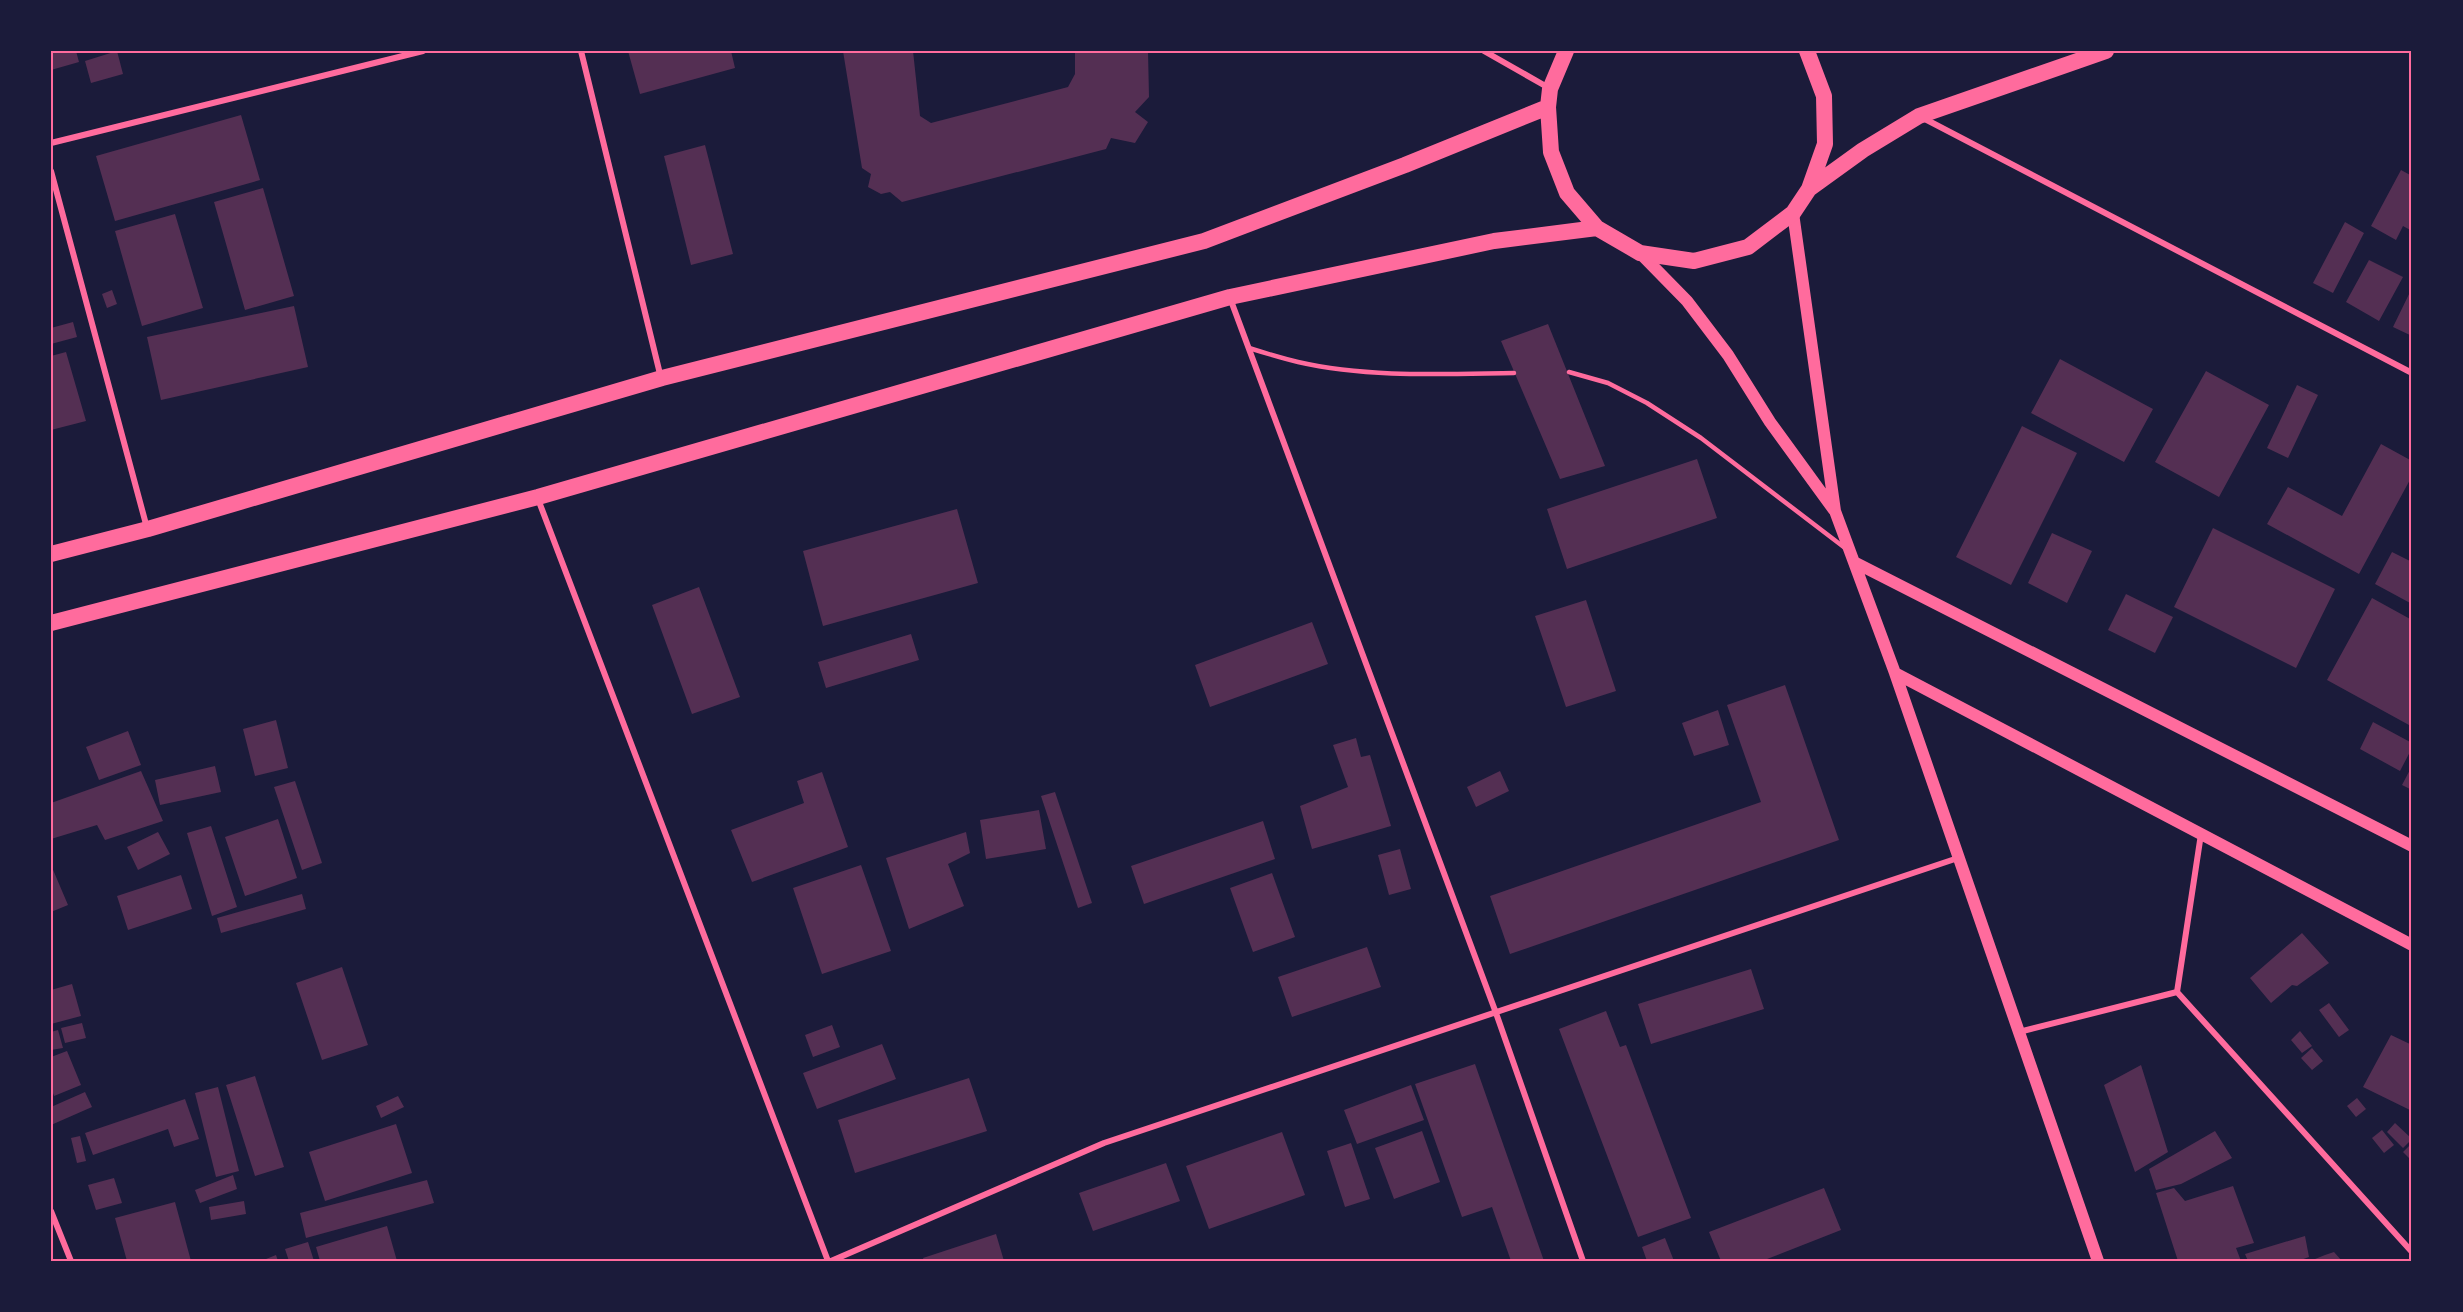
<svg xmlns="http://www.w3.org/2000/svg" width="2463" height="1312" viewBox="0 0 2463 1312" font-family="'Sofia Sans Condensed',sans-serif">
<rect width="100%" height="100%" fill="#1b1b3a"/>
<!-- building -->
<path fill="#542f53" d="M 51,51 L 76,51 L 79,62 L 51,70 Z
M 117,51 L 123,74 L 91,83 L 85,61 Z
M 628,51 L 731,51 L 735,68 L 640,94 Z
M 843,51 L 913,51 L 920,116 L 931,123 L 1068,87 L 1075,74 L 1075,51 L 1148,51 L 1149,97 L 1135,112 L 1148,122 L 1135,143 L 1111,138 L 1106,149 L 902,202 L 890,192 L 881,194 L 868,187 L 871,174 L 862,168 Z
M 241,115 L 260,180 L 115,221 L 96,156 Z
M 705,145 L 733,254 L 691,265 L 664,156 Z
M 2401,170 L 2412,176 L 2412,231 L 2403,226 L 2396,240 L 2371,226 Z
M 263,188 L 294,296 L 245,310 L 214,202 Z
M 175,214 L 203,308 L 142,326 L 115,231 Z
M 2345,222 L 2364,233 L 2333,293 L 2313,283 Z
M 2369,260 L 2403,277 L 2379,321 L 2346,302 Z
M 2412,288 L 2412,336 L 2393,327 Z
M 112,290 L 117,304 L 107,308 L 102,294 Z
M 294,306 L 308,367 L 161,400 L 147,337 Z
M 73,322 L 77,337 L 51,344 L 51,328 Z
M 1548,324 L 1605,466 L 1560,479 L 1501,341 Z
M 66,352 L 86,421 L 51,430 L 51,356 Z
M 2060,359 L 2153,409 L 2124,462 L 2031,413 Z
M 2206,371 L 2269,405 L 2219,497 L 2155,462 Z
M 2297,385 L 2318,395 L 2288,458 L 2267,448 Z
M 2022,426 L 2077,453 L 2011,585 L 1956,557 Z
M 2381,444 L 2412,461 L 2412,476 L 2359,574 L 2267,524 L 2288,487 L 2342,516 Z
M 1697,459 L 1717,518 L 1567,569 L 1547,509 Z
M 957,509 L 978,583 L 823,626 L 803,551 Z
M 2213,528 L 2335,589 L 2296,668 L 2174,607 Z
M 2052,533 L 2092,551 L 2067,603 L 2028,583 Z
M 2392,552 L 2412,562 L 2412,604 L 2375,584 Z
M 699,587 L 740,697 L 692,714 L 652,605 Z
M 2126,594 L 2173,617 L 2155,653 L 2108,630 Z
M 2372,598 L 2412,620 L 2412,718 L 2409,725 L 2327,680 Z
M 1586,600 L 1616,691 L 1566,707 L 1535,616 Z
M 1312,622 L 1328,664 L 1210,707 L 1195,665 Z
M 911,634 L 919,660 L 826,688 L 818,662 Z
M 1785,685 L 1839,840 L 1510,954 L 1490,896 L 1761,802 L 1727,705 Z
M 1718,710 L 1729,745 L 1694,756 L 1682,723 Z
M 276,720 L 288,768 L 255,776 L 243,729 Z
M 2373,722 L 2412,743 L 2412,748 L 2400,771 L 2360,749 Z
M 128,731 L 141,765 L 99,780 L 86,747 Z
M 1356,738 L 1361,757 L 1370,755 L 1391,826 L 1312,849 L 1300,806 L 1348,787 L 1333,745 Z
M 215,766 L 221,792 L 160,805 L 155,780 Z
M 2412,766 L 2412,790 L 2402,785 Z
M 141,771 L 163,821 L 105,840 L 97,825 L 51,839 L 51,803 Z
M 1500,771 L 1509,791 L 1476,807 L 1467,787 Z
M 822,772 L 848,847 L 752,882 L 731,830 L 804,803 L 797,781 Z
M 295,781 L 322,863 L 302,870 L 274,787 Z
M 1055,792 L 1092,903 L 1078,908 L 1041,796 Z
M 1039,810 L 1046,849 L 986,859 L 980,820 Z
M 278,819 L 297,878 L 245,896 L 225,837 Z
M 1263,821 L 1275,859 L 1144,904 L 1131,866 Z
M 211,826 L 237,907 L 212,916 L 187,833 Z
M 158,832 L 170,854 L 138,870 L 127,847 Z
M 966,832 L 970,853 L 948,864 L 964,906 L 909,929 L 886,858 Z
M 1400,849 L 1411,889 L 1389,895 L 1378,855 Z
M 51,865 L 68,905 L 51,912 Z
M 861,865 L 891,951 L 822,974 L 793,888 Z
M 1272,873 L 1295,937 L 1253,952 L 1230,888 Z
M 181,875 L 192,909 L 128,930 L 117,896 Z
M 302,894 L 306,909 L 221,933 L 217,918 Z
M 2302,933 L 2329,963 L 2297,986 L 2292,985 L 2271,1003 L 2250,978 Z
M 1367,947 L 1381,987 L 1292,1017 L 1278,977 Z
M 342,967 L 368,1045 L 322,1060 L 296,983 Z
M 1751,969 L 1764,1009 L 1651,1044 L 1638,1004 Z
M 72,984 L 81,1016 L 51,1024 L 51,990 Z
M 2329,1003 L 2349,1030 L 2339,1037 L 2319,1010 Z
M 1606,1011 L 1620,1047 L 1626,1045 L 1691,1218 L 1638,1237 L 1559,1029 Z
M 82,1023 L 86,1038 L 65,1043 L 61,1028 Z
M 832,1025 L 840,1047 L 813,1057 L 805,1035 Z
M 58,1030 L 63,1048 L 51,1050 L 51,1032 Z
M 2300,1031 L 2312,1046 L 2302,1053 L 2291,1040 Z
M 2391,1035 L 2412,1045 L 2412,1111 L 2363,1087 Z
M 882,1044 L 896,1079 L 817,1109 L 803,1073 Z
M 2312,1048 L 2323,1061 L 2312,1070 L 2301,1058 Z
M 67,1051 L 81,1085 L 54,1096 L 51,1087 L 51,1057 Z
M 1475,1064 L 1544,1261 L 1511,1261 L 1492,1207 L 1462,1217 L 1415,1084 Z
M 2141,1065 L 2168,1152 L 2135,1172 L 2104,1085 Z
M 255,1076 L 284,1167 L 255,1176 L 226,1085 Z
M 969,1078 L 987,1131 L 855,1173 L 838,1120 Z
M 1411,1085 L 1424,1120 L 1357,1144 L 1344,1110 Z
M 218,1087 L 239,1171 L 216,1177 L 195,1093 Z
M 85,1092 L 92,1107 L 51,1125 L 51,1107 Z
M 398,1096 L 404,1107 L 381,1118 L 376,1106 Z
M 2357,1098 L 2366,1109 L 2356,1117 L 2347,1106 Z
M 185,1099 L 199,1139 L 174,1147 L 168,1129 L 93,1155 L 85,1133 Z
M 2395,1123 L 2412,1139 L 2403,1148 L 2387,1132 Z
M 396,1124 L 412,1173 L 325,1201 L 309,1152 Z
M 2382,1130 L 2394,1145 L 2384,1153 L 2372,1138 Z
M 1422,1131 L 1440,1182 L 1394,1199 L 1375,1148 Z
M 2215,1131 L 2232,1158 L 2181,1184 L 2156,1190 L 2149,1169 Z
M 1282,1132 L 1305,1195 L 1209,1229 L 1186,1166 Z
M 80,1136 L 86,1161 L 77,1163 L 71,1138 Z
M 1351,1143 L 1370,1199 L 1345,1207 L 1327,1151 Z
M 2412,1143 L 2412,1161 L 2403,1152 Z
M 1166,1163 L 1180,1201 L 1093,1231 L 1079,1193 Z
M 233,1175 L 237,1189 L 200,1203 L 195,1190 Z
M 114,1178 L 122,1203 L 96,1210 L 88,1185 Z
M 427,1180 L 434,1203 L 306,1238 L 300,1213 Z
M 2233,1186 L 2254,1243 L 2236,1248 L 2241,1261 L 2178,1261 L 2156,1193 L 2174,1188 L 2185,1201 Z
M 1824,1188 L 1841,1230 L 1762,1261 L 1721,1261 L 1709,1232 Z
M 244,1201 L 246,1214 L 211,1220 L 209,1207 Z
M 175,1202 L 191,1261 L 127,1261 L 115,1218 Z
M 387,1226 L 397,1261 L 320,1261 L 316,1247 Z
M 996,1234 L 1004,1261 L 924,1261 L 923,1258 Z
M 2305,1236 L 2309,1257 L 2298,1261 L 2248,1261 L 2245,1254 Z
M 1665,1238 L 1674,1261 L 1647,1261 L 1642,1247 Z
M 308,1242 L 314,1261 L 289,1261 L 285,1249 Z
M 2334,1252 L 2342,1261 L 2310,1261 L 2325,1255 Z
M 276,1255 L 278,1261 L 261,1261 Z"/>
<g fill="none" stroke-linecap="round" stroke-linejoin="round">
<!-- service -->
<path stroke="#ff6b9d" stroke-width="4.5" d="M 1249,348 C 1265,353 1281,358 1298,362 C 1368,378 1443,374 1514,373
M 1569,372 L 1608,383 L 1647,403 L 1701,438 L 1845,548"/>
<!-- minor -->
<path stroke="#ff6b9d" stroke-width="6" d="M 581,51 L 661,378
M 1484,51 L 1549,88
M 1923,118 L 2412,373
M 51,143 L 423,51
M 51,171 L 147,528
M 1230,298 L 1496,1013 L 1583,1261
M 538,499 L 828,1261
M 2177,992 L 2201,834
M 2019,1032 L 2177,992 L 2412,1252
M 51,1211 L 71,1261
M 831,1261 L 1104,1143 L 1958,858"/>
<!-- secondary -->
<path stroke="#ff6b9d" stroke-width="12" d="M 1793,213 L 1835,511 L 1895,673 L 2098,1261
M 1640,253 L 1687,301 L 1728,355 L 1770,422 L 1834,510
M 1854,562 L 2412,846
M 1895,673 L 2412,945"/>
<!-- trunk -->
<path stroke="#ff6b9d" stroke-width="16" d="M 1566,51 L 1550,89 L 1548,107 L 1551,152 L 1567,193 L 1597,228 L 1640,253 L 1694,261 L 1748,247 L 1793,213 L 1809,189 L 1825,144 L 1824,96 L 1807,51
M 1809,189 L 1863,150 L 1919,116 L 2106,51
M 51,554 L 148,529 L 662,378 L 1204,241 L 1405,165 L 1548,107
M 51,623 L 538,497 L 1230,297 L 1494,241 L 1597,228"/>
</g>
<!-- border -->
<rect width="2463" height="1312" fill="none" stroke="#1b1b3a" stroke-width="105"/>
<rect x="52" y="52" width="2358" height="1208" fill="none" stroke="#ff6b9d" stroke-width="2"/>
</svg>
